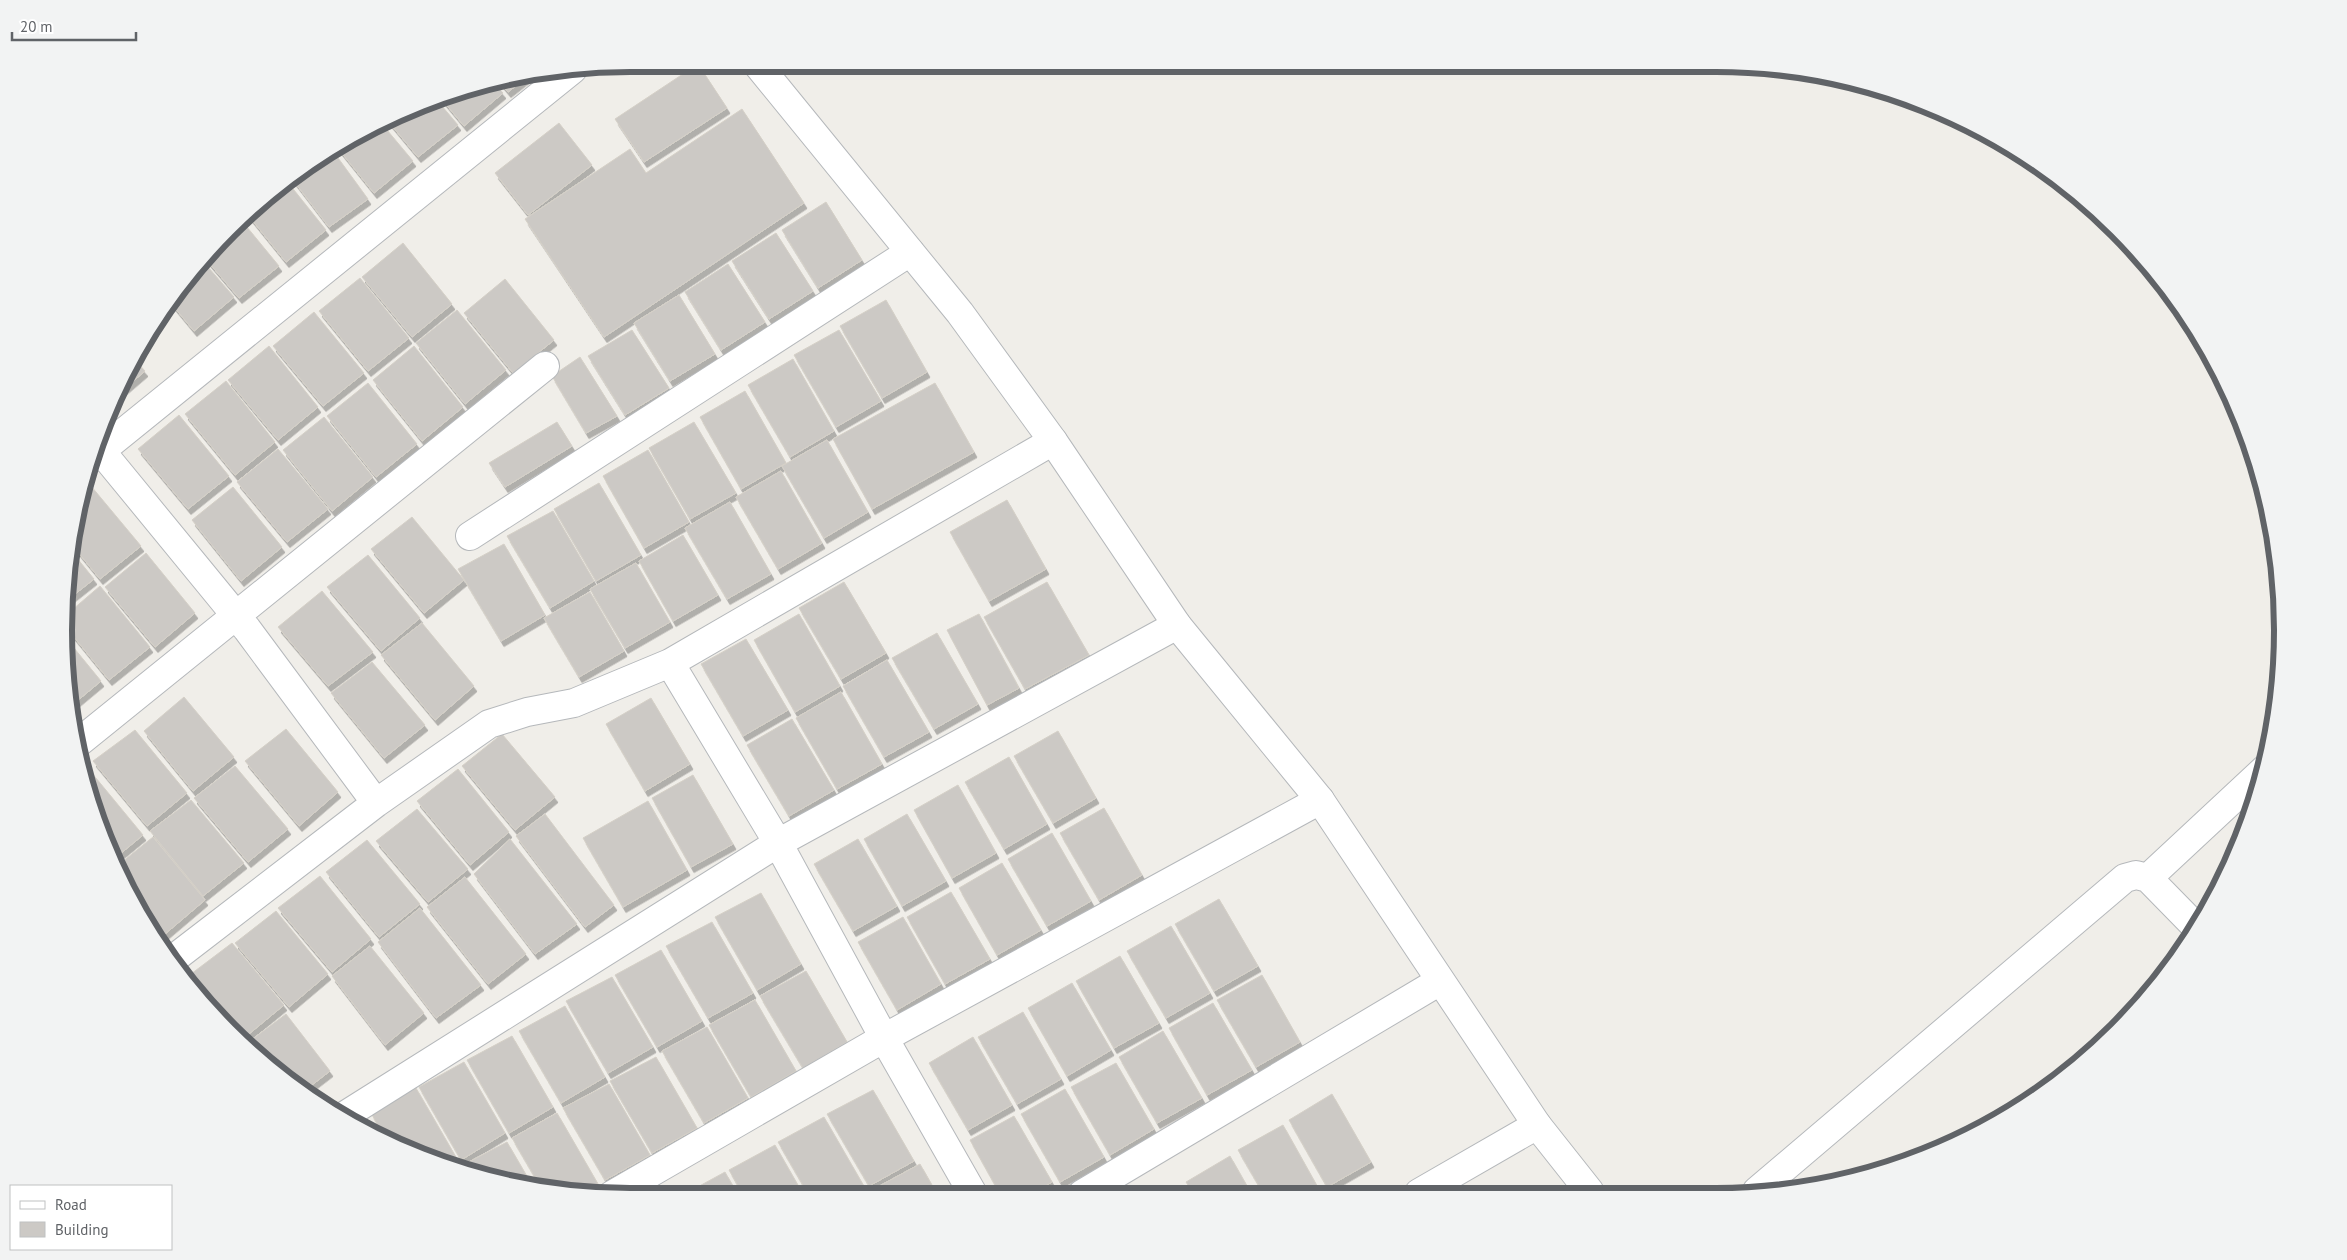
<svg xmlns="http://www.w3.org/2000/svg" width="2347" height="1260" viewBox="0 0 2347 1260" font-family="'PT Sans',sans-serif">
<defs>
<filter id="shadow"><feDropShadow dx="3" dy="5.5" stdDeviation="0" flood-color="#0004"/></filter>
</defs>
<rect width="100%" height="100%" fill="#f0eee9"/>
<!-- building -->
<path fill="#ccc9c5" stroke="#d5d0c7" filter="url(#shadow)" d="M 698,64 L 727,108 L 644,162 L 615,119 Z
M 531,74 L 508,92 L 498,80 L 520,75 Z
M 493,82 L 503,93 L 464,126 L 440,97 Z
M 436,99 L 458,125 L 418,157 L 388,121 Z
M 742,109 L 804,203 L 604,337 L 525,219 L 630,149 L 646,173 Z
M 559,123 L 592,165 L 528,215 L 495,173 Z
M 382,124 L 413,161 L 374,193 L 337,147 L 347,139 Z
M 333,151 L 368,199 L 329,227 L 293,180 Z
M 286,180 L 326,230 L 286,262 L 248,215 Z
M 826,202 L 862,260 L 818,288 L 782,230 Z
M 242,221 L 279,266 L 239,298 L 204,257 Z
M 776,233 L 813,291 L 769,319 L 732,261 Z
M 403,243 L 452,304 L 412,337 L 362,277 Z
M 202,260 L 234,297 L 194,331 L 170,302 Z
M 728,264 L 765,322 L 721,350 L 685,292 Z
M 360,278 L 409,338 L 368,371 L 319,311 Z
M 505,279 L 554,340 L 513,373 L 464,313 Z
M 679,295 L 715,354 L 670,381 L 634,323 Z
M 886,300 L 927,372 L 882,398 L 840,326 Z
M 457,310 L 506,370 L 465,404 L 416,343 Z
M 314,312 L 364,373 L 323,406 L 273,346 Z
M 632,330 L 669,388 L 625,415 L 588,356 Z
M 839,330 L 881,401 L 836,427 L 794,355 Z
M 269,346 L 318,407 L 278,440 L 228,380 Z
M 414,346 L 463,407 L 422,441 L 373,380 Z
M 580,357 L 617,416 L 586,433 L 552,376 Z
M 793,359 L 834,431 L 790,457 L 748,385 Z
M 135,360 L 145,371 L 117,395 Z
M 226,381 L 275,442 L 235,475 L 185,414 Z
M 368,383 L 417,444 L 376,477 L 327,416 Z
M 935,383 L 974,452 L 872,509 L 833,439 Z
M 745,391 L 786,463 L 741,489 L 700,417 Z
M 179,415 L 229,476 L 188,509 L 138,449 Z
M 324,417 L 373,477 L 332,511 L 283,450 Z
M 557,422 L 572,446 L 505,487 L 489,463 Z
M 694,422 L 736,493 L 690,519 L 649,448 Z
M 827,440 L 868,512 L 824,538 L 782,466 Z
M 278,449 L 328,509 L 287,542 L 237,482 Z
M 648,450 L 689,522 L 644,548 L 603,476 Z
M 781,471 L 822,543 L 778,569 L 736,497 Z
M 599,483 L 641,555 L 596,581 L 554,509 Z
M 91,486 L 141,546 L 100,579 L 73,546 L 81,494 Z
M 233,487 L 282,547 L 241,581 L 192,520 Z
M 1007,500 L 1046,569 L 989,601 L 950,532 Z
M 730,502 L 771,574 L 727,599 L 685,528 Z
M 553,511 L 594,581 L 550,608 L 507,536 Z
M 412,517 L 464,580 L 424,613 L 371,549 Z
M 683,535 L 718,595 L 673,621 L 639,561 Z
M 504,544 L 545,615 L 501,641 L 458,569 Z
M 72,552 L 94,579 L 65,602 L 65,593 Z
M 146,553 L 195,613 L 155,647 L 105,587 Z
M 368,555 L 420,618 L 381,651 L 327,587 Z
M 636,563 L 670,622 L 625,648 L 590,589 Z
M 844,582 L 886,653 L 841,679 L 799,608 Z
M 1047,582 L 1089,655 L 1025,689 L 984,617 Z
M 100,586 L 150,647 L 109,680 L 65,626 L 65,616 Z
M 322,591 L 373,652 L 328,686 L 278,627 Z
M 590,592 L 624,651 L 579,677 L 544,618 Z
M 799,614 L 840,686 L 795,712 L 754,640 Z
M 979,614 L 1019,688 L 987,705 L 947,630 Z
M 422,623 L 474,686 L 435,720 L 381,655 Z
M 937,633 L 978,704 L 934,729 L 892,658 Z
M 65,637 L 101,681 L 71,706 L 65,667 Z
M 746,639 L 788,710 L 743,736 L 701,664 Z
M 887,660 L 929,732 L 884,757 L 843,686 Z
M 372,662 L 425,725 L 384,758 L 331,693 Z
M 841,692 L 882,764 L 837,789 L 796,718 Z
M 184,697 L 234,757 L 193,791 L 144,731 Z
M 651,698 L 690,764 L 645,791 L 606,724 Z
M 792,719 L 834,790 L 789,816 L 747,745 Z
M 286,729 L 338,792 L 299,826 L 245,761 Z
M 135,730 L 187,793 L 147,826 L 93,761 Z
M 1058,731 L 1096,798 L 1053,823 L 1014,756 Z
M 502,734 L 555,797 L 515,830 L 462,766 Z
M 1009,757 L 1047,824 L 1004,849 L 965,782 Z
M 235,766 L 288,829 L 248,862 L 194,798 Z
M 458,769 L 509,832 L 470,865 L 417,801 Z
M 91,772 L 143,835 L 114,859 L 83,777 Z
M 693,775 L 733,844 L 691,867 L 652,798 Z
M 958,785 L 996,853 L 952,878 L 914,810 Z
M 191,800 L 244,863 L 203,896 L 150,831 Z
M 648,801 L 687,870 L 623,907 L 583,838 Z
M 1104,808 L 1142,875 L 1099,900 L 1060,833 Z
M 417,809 L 468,869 L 428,902 L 376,841 Z
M 545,814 L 614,905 L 585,927 L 516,836 Z
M 907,814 L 946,881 L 902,906 L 864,839 Z
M 1052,833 L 1091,901 L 1047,926 L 1008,859 Z
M 153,837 L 205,900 L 165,934 L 124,884 L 117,866 Z
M 510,839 L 577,924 L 535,954 L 474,874 Z
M 858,839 L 897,906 L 853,931 L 814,864 Z
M 367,840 L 420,904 L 379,937 L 326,872 Z
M 1002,863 L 1041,930 L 997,955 L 959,888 Z
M 320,876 L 371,939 L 332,972 L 278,908 Z
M 465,877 L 526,954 L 488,984 L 427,907 Z
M 951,892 L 990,959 L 945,984 L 907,917 Z
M 761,893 L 801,964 L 757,990 L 715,917 Z
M 1219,899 L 1258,966 L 1214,991 L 1175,924 Z
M 420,908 L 481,985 L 436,1018 L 378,942 Z
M 139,910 L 159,934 L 155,937 Z
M 276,911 L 328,974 L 289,1007 L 235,943 Z
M 903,917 L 941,984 L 897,1010 L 858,942 Z
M 712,922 L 753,993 L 708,1018 L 666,946 Z
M 1171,926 L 1210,993 L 1166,1018 L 1127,951 Z
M 232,943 L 284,1005 L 244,1038 L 191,974 Z
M 370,946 L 424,1013 L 385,1045 L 332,976 Z
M 661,950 L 702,1021 L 657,1047 L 615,975 Z
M 1120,956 L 1159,1023 L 1114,1048 L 1076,981 Z
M 806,971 L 847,1042 L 803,1068 L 760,996 Z
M 1262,975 L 1300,1042 L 1256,1067 L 1217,1000 Z
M 612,977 L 653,1047 L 608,1073 L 566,1001 Z
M 1072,983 L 1111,1050 L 1067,1076 L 1028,1008 Z
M 755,1000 L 796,1071 L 751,1097 L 709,1025 Z
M 1213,1003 L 1252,1070 L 1207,1095 L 1169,1028 Z
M 565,1006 L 605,1077 L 561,1103 L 519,1031 Z
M 1023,1012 L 1061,1079 L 1017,1104 L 978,1037 Z
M 286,1014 L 330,1071 L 304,1091 L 286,1079 L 246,1044 Z
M 707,1027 L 748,1098 L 704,1123 L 662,1051 Z
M 1163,1031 L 1202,1098 L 1157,1123 L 1119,1057 Z
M 512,1036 L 553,1107 L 509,1133 L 467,1060 Z
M 973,1037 L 1012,1105 L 968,1130 L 929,1063 Z
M 656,1057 L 697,1128 L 652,1153 L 610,1081 Z
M 464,1062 L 505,1133 L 461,1160 L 419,1087 Z
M 1116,1063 L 1154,1129 L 1110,1155 L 1071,1087 Z
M 609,1084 L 650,1155 L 605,1180 L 563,1108 Z
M 416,1088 L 457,1159 L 449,1164 L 386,1140 L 371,1113 Z
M 1065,1089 L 1104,1157 L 1060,1182 L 1021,1114 Z
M 873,1090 L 914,1161 L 869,1186 L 827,1114 Z
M 1332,1094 L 1371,1162 L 1327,1187 L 1289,1120 Z
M 557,1113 L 598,1184 L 583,1193 L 540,1186 L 512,1138 Z
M 1014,1116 L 1052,1182 L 1032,1194 L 1000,1194 L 970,1140 Z
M 364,1117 L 374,1134 L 355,1122 Z
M 824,1117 L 865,1188 L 854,1194 L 808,1194 L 778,1142 Z
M 1283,1125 L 1321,1193 L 1263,1193 L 1238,1150 Z
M 507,1142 L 532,1185 L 484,1177 L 464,1169 L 461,1166 Z
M 775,1145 L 803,1194 L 743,1195 L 729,1170 Z
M 1230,1156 L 1251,1193 L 1193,1193 L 1186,1182 Z
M 920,1164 L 937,1194 L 877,1194 L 874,1189 Z
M 725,1172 L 738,1195 L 683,1195 Z"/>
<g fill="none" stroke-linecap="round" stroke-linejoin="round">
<defs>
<path id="minor" d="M 101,451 L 247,629 L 376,803
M 92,458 L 573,69
M 470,536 L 910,252
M 670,663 L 778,843 L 884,1038 L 973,1194
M 78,743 L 545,366
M 2148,878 L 2265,769
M 172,960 L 376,803 L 489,724 L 527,712 L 574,703 L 670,663 L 1053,441
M 344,1116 L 778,843 L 1177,625
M 1757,1191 L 2125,878 L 2136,875 L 2148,878 L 2195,926
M 1419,1193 L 1537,1125
M 1082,1194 L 1440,981
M 612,1195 L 884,1038 L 1320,800"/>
<path id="tertiary" d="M 757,64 L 960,313 L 1053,441 L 1177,625 L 1320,800 L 1537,1125 L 1590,1192"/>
</defs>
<!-- minor casing -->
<use href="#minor" stroke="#b5b8bb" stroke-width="30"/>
<!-- tertiary casing -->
<use href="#tertiary" stroke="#b5b8bb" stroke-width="30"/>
<!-- minor -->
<use href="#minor" stroke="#fff" stroke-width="28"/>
<!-- tertiary -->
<use href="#tertiary" stroke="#fff" stroke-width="28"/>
</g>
<!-- crop -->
<path d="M0 0H2347V1260H0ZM630 72H1716A558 558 0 0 1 2274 630V630A558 558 0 0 1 1716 1188H630A558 558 0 0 1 72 630V630A558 558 0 0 1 630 72Z" fill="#f2f3f3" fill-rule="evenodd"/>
<path fill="none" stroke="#606367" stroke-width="6" d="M630 72H1716A558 558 0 0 1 2274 630V630A558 558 0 0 1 1716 1188H630A558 558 0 0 1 72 630V630A558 558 0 0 1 630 72Z"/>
<!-- legend -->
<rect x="10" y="1185" width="162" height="65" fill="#ffffff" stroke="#bfc1c2"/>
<rect x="20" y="1201" width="25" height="8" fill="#ffffff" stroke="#bfc1c2"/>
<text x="55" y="1210" font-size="15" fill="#606367">Road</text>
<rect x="20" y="1222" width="25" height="15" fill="#ccc9c5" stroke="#bfc1c2"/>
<text x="55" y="1235" font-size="15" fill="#606367">Building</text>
<!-- scale -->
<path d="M12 32v8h124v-8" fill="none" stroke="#606367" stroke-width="2.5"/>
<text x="20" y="32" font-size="15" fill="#606367" stroke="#ffffff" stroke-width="4" paint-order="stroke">20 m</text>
</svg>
